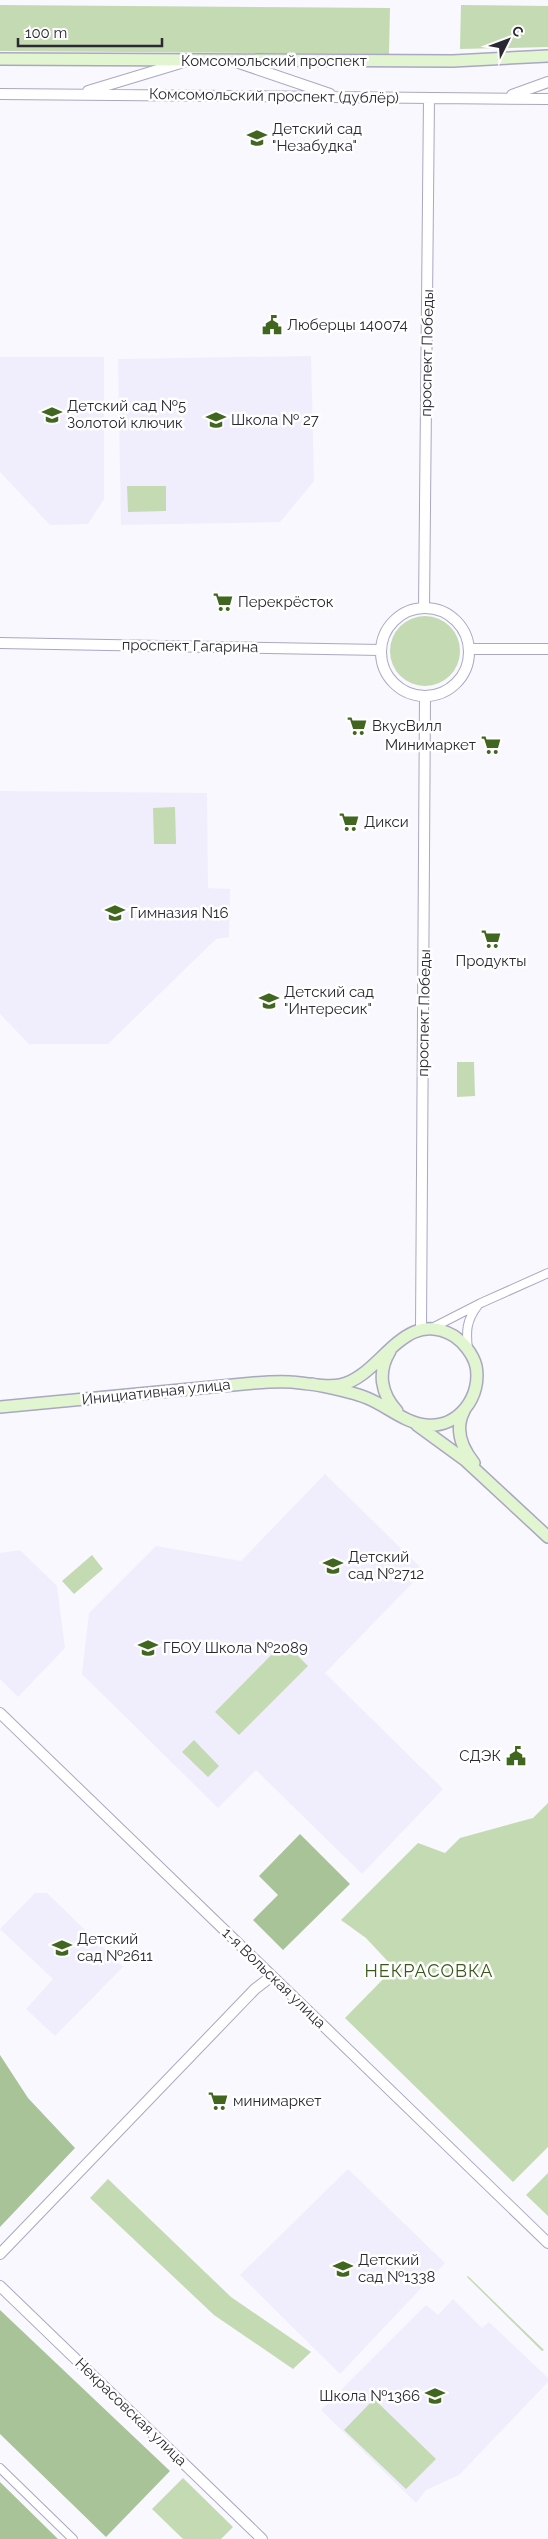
<svg xmlns="http://www.w3.org/2000/svg" width="548" height="2539" viewBox="0 0 548 2539" font-family="Raleway,sans-serif">
<rect width="100%" height="100%" fill="#f8f8fe"/>
<!-- built -->
<path fill="#f0eefd" d="M 311,356 L 314,481 L 280,522 L 121,525 L 118,359 Z
M 0,357 L 104,357 L 104,499 L 88,524 L 50,525 L 0,472 Z
M 0,791 L 207,793 L 208,888 L 230,889 L 229,937 L 216,939 L 108,1044 L 29,1044 L 0,1014 Z
M 325,1474 L 424,1571 L 325,1673 L 443,1789 L 362,1874 L 256,1770 L 218,1808 L 82,1674 L 89,1613 L 156,1546 L 241,1561 Z
M 20,1550 L 57,1586 L 65,1648 L 18,1697 L 0,1679 L 0,1553 Z
M 35,1893 L 47,1893 L 123,1967 L 55,2036 L 26,2009 L 53,1979 L 0,1929 Z
M 348,2169 L 445,2263 L 340,2374 L 240,2275 Z
M 453,2299 L 482,2328 L 489,2322 L 548,2378 L 548,2382 L 459,2475 L 426,2490 L 416,2503 L 321,2410 L 426,2305 L 438,2315 Z"/>
<!-- green -->
<path fill="#c3dab2" d="M 0,5 L 390,8 L 389,54 L 0,51 Z
M 461,5 L 548,6 L 548,47 L 460,49 Z
M 127,486 L 166,486 L 166,511 L 128,512 Z
M390 651a35 35 0 1 1 70 0a35 35 0 1 1-70 0Z
M 175,807 L 176,844 L 154,844 L 153,808 Z
M 457,1062 L 474,1062 L 475,1096 L 457,1097 Z
M 92,1555 L 103,1569 L 74,1594 L 62,1581 Z
M 284,1642 L 308,1666 L 239,1735 L 215,1712 Z
M 194,1740 L 219,1766 L 208,1777 L 182,1752 Z
M 548,1803 L 548,2147 L 513,2182 L 345,2018 L 394,1968 L 366,1938 L 341,1920 L 418,1843 L 445,1853 L 460,1838 L 533,1818 Z
M 548,2173 L 548,2216 L 526,2195 Z
M 108,2179 L 231,2297 L 311,2352 L 293,2369 L 214,2315 L 90,2198 Z
M 468,2276 L 544,2350 L 542,2351 L 467,2277 Z
M 374,2399 L 436,2459 L 406,2489 L 344,2430 Z
M 183,2478 L 233,2527 L 221,2539 L 183,2539 L 152,2509 Z"/>
<!-- forest -->
<path fill="#a9c398" d="M 300,1834 L 350,1884 L 283,1950 L 253,1920 L 278,1895 L 259,1876 Z
M 0,2055 L 28,2098 L 75,2148 L 0,2227 Z
M 0,2310 L 170,2471 L 106,2537 L 0,2434 Z
M 0,2482 L 58,2539 L 0,2539 Z"/>
<g fill="none" stroke-linecap="round" stroke-linejoin="round">
<defs>
<path id="minor" d="M 430,1329 L 481,1303 L 548,1273
M 468,1350 C 466,1331 466,1321 478,1305
M 0,2468 L 73,2539"/>
<path id="tertiary" d="M 236,62 L 330,94
M 88,91 L 184,62
M 0,94 L 548,99
M 512,95 L 548,82
M 424,608 L 429,98
M381 652a44 44 0 1 1 88 0a44 44 0 1 1-88 0Z
M 0,643 L 381,650
M 469,649 L 548,649
M 421,1330 L 425,696
M 0,1713 L 548,2243
M 0,2254 L 255,1989 L 272,1976
M 0,2286 L 262,2539"/>
<path id="secondary" d="M 0,59 L 453,61 L 548,56
M 390,1351 C 377,1372 381,1394 397,1411
M 0,1407 L 254,1383 C 266,1382 279,1381 291,1382 C 308,1383 324,1388 340,1385 C 381,1377 403,1306 454,1336 C 463,1342 473,1354 476,1366 C 482,1396 459,1428 426,1425 C 405,1423 387,1406 367,1398 C 350,1391 331,1388 312,1384
M 464,1411 C 454,1430 462,1448 474,1463
M 417,1425 L 465,1460 L 548,1537"/>
</defs>
<!-- minor casing -->
<use href="#minor" stroke="#aaa7c3" stroke-width="10"/>
<!-- tertiary casing -->
<use href="#tertiary" stroke="#aaa7c3" stroke-width="12"/>
<!-- secondary casing -->
<use href="#secondary" stroke="#aaa7c3" stroke-width="14"/>
<!-- minor -->
<use href="#minor" stroke="#fff" stroke-width="8"/>
<!-- tertiary -->
<use href="#tertiary" stroke="#fff" stroke-width="10"/>
<!-- secondary -->
<use href="#secondary" stroke="#e1f5d0" stroke-width="11"/>
</g>
<!-- icons -->
<defs>
<symbol id="school-bare" viewBox="-9 -9 18 18"><path d="M0-5L7-2L0 1L-7-2ZM-4 1L0 2.5L4 1V4Q0 6-4 4Z" fill="#41661f" stroke="#fff" stroke-width="2.5" paint-order="stroke"/></symbol>
<symbol id="civic-bare" viewBox="-9 -9 18 18"><path d="M-.6-6.5H3V-4.5H.6V-3L4-1V1h2V6H-6V1h2V-1L-.6-3ZM-1.2 2.5V6h2.4V2.5Z" fill="#41661f" stroke="#fff" stroke-width="2.5" paint-order="stroke"/></symbol>
<symbol id="supermarket-bare" viewBox="-9 -9 18 18"><path d="M-6-5.5h2.5l.6 2H6L4.5 2H-2.5L-4.4-4H-6ZM-1.5 3.2a1.3 1.3 0 1 0 .1 0ZM3 3.2a1.3 1.3 0 1 0 .1 0Z" fill="#41661f" stroke="#fff" stroke-width="2.5" paint-order="stroke"/></symbol>
</defs>
<g fill-rule="evenodd">
<use href="#school-bare" x="243" y="124" width="28" height="28"/>
<use href="#civic-bare" x="258" y="311" width="28" height="28"/>
<use href="#school-bare" x="38" y="401" width="28" height="28"/>
<use href="#school-bare" x="202" y="406" width="28" height="28"/>
<use href="#supermarket-bare" x="209" y="588" width="28" height="28"/>
<use href="#supermarket-bare" x="343" y="712" width="28" height="28"/>
<use href="#supermarket-bare" x="477" y="731" width="28" height="28"/>
<use href="#supermarket-bare" x="335" y="808" width="28" height="28"/>
<use href="#school-bare" x="101" y="899" width="28" height="28"/>
<use href="#supermarket-bare" x="477" y="925" width="28" height="28"/>
<use href="#school-bare" x="255" y="987" width="28" height="28"/>
<use href="#school-bare" x="319" y="1552" width="28" height="28"/>
<use href="#school-bare" x="134" y="1634" width="28" height="28"/>
<use href="#civic-bare" x="502" y="1742" width="28" height="28"/>
<use href="#school-bare" x="48" y="1934" width="28" height="28"/>
<use href="#supermarket-bare" x="204" y="2087" width="28" height="28"/>
<use href="#school-bare" x="329" y="2255" width="28" height="28"/>
<use href="#school-bare" x="421" y="2382" width="28" height="28"/>
</g>
<g text-anchor="middle" dominant-baseline="central" stroke-width="5" stroke-linejoin="round" paint-order="stroke">
<!-- street labels -->
<g font-size="15" fill="#292833" stroke="#fff">
<text x="274" y="61">Комсомольский проспект</text>
<text transform="translate(274 96) rotate(1)">Комсомольский проспект (дублёр)</text>
<text transform="translate(427 353) rotate(-89)">проспект Победы</text>
<text transform="translate(190 646) rotate(1)">проспект Гагарина</text>
<text transform="translate(424 1013) rotate(-89)">проспект Победы</text>
<text transform="translate(156 1392) rotate(-6)">Инициативная улица</text>
<text transform="translate(274 1978) rotate(44)">1-я Вольская улица</text>
<text transform="translate(131 2412) rotate(44)">Некрасовская улица</text>
</g>
<!-- poi labels -->
<g font-size="15" fill="#292833" stroke="#fff" text-anchor="start">
<text x="272" y="129">Детский сад<tspan x="272" dy="17">"Незабудка"</tspan></text>
<text x="287" y="325">Люберцы 140074</text>
<text x="67" y="406">Детский сад №5<tspan x="67" dy="17">Золотой ключик</tspan></text>
<text x="231" y="420">Школа № 27</text>
<text x="238" y="602">Перекрёсток</text>
<text x="372" y="726">ВкусВилл</text>
<text x="476" y="745" text-anchor="end">Минимаркет</text>
<text x="364" y="822">Дикси</text>
<text x="130" y="913">Гимназия N16</text>
<text x="491" y="961" text-anchor="middle">Продукты</text>
<text x="284" y="992">Детский сад<tspan x="284" dy="17">"Интересик"</tspan></text>
<text x="348" y="1557">Детский<tspan x="348" dy="17">сад №2712</tspan></text>
<text x="163" y="1648">ГБОУ Школа №2089</text>
<text x="501" y="1756" text-anchor="end">СДЭК</text>
<text x="77" y="1939">Детский<tspan x="77" dy="17">сад №2611</tspan></text>
<text x="233" y="2101">минимаркет</text>
<text x="358" y="2260">Детский<tspan x="358" dy="17">сад №1338</tspan></text>
<text x="420" y="2396" text-anchor="end">Школа №1366</text>
</g>
<!-- quarter labels -->
<g font-size="18" letter-spacing="1" fill="#395a19" stroke="#fff">
<text x="429" y="1970">НЕКРАСОВКА</text>
</g>
</g>
<!-- north arrow -->
<g transform="translate(508 40) rotate(48)" stroke="#ffffff" stroke-width="4" paint-order="stroke">
<path d="M0-4L9 19L0 12L-9 19Z" fill="#292833"/>
<text y="-8" font-size="14" font-weight="bold" text-anchor="middle" fill="#292833">С</text>
</g>
<!-- scale -->
<path d="M18 38v8h144v-8" fill="none" stroke="#292833" stroke-width="2.5"/>
<text x="25" y="38" font-size="15" fill="#292833" stroke="#ffffff" stroke-width="4" paint-order="stroke">100 m</text>
</svg>
